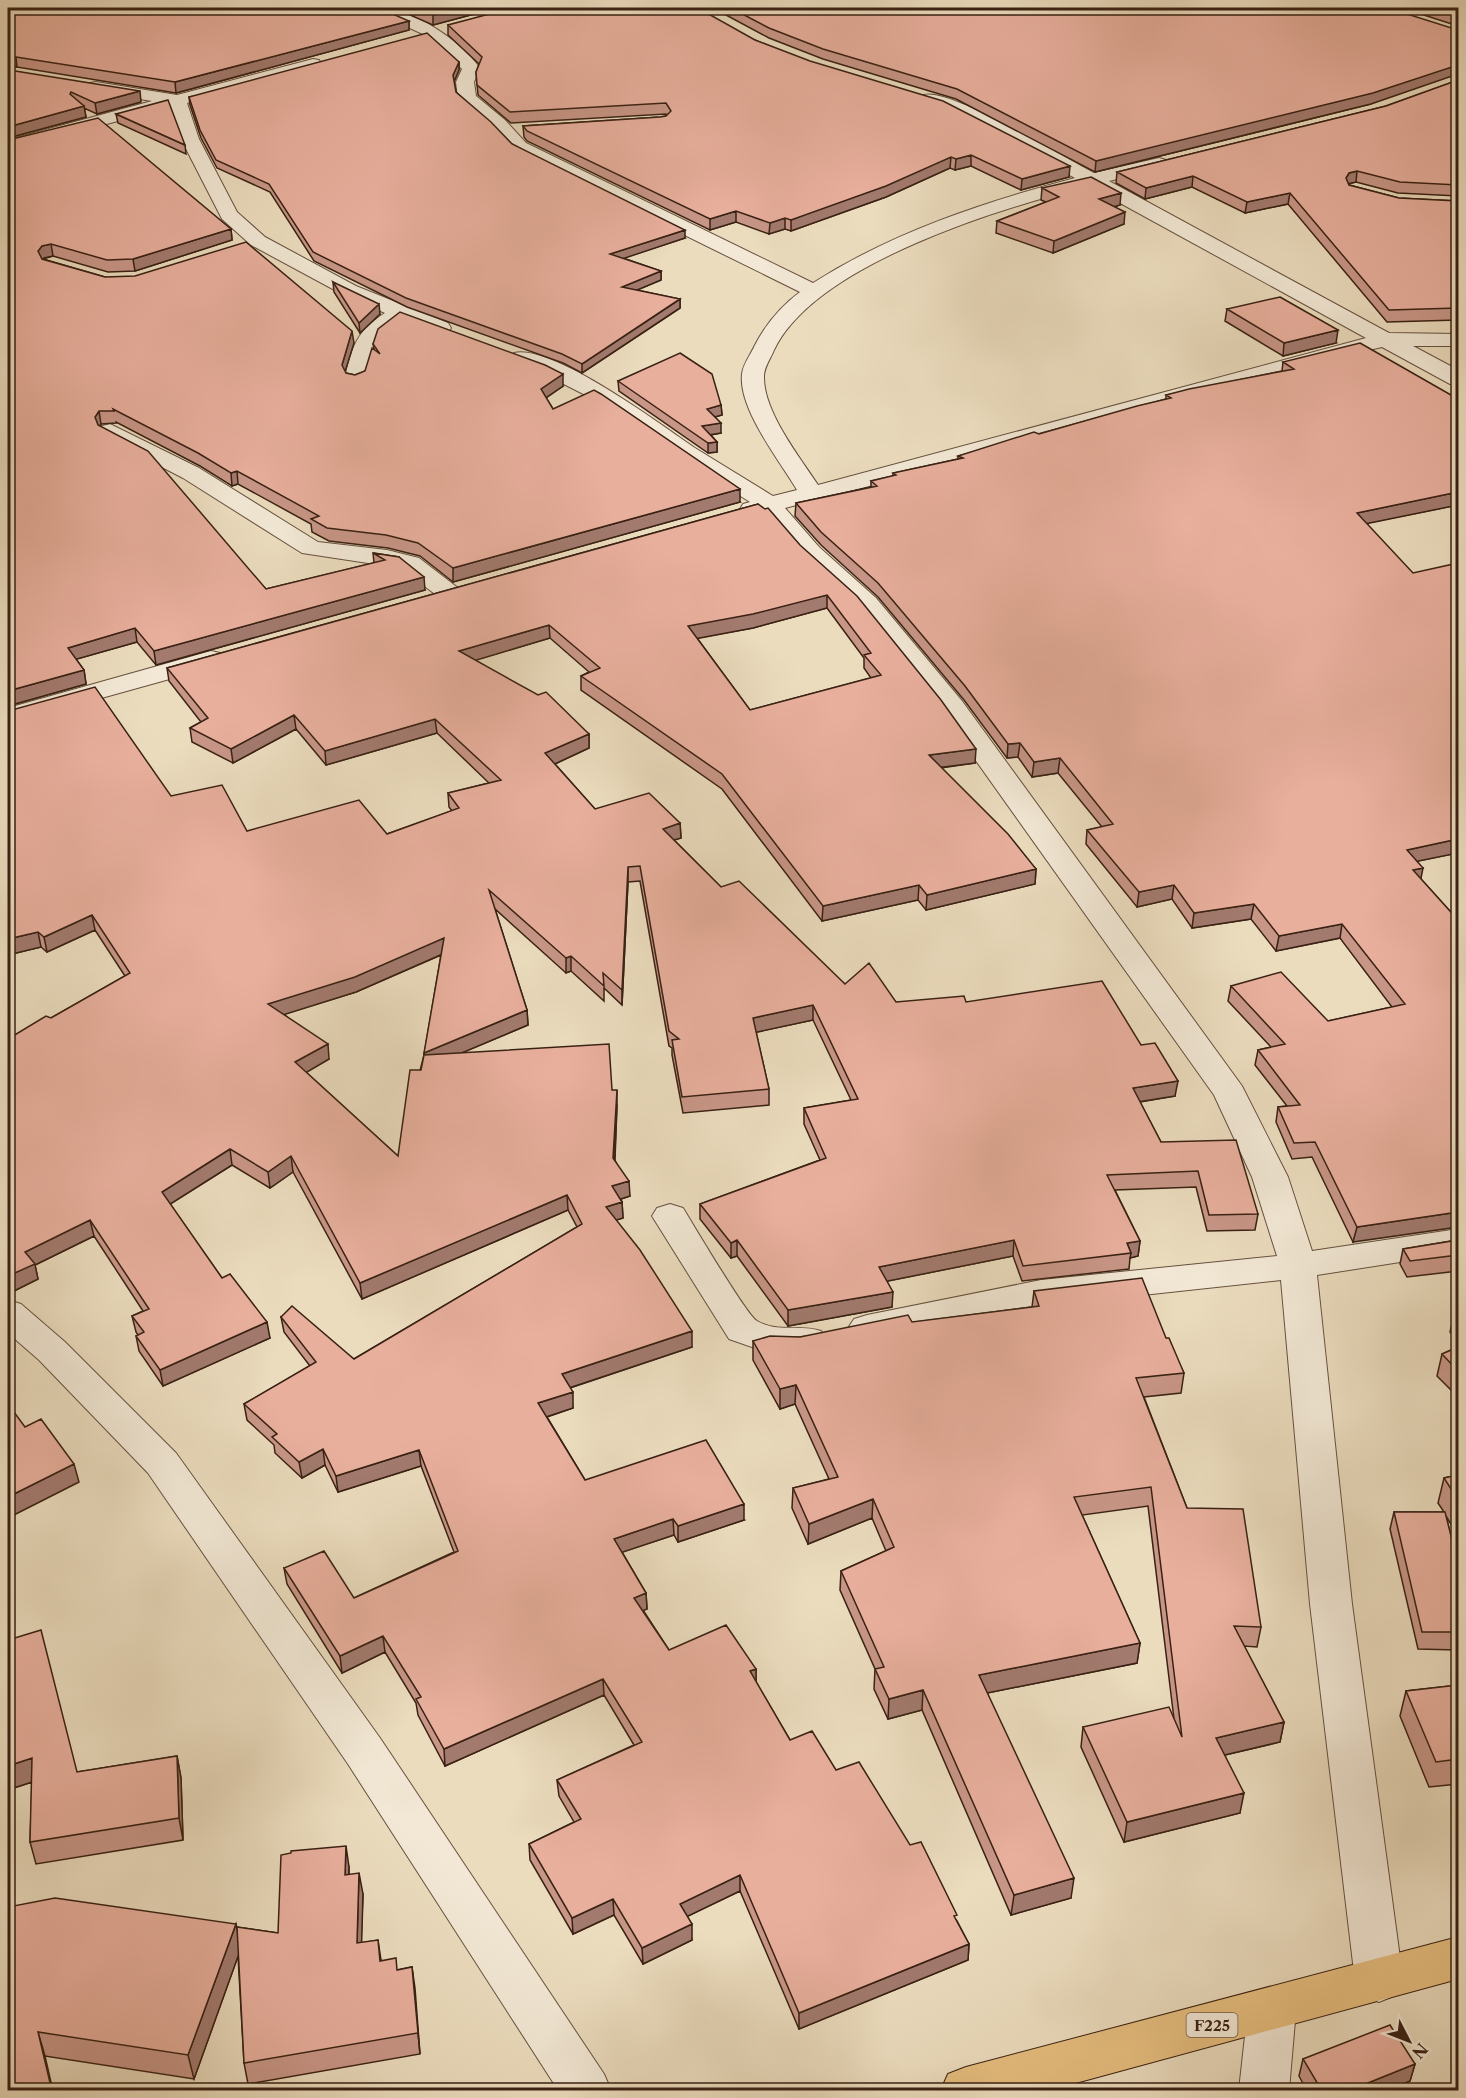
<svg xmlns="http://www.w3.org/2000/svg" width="1466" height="2098" viewBox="0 0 1466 2098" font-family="'Libre Caslon Text',serif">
<rect width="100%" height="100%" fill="#ebdcbe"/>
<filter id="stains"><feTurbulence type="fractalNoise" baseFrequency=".00333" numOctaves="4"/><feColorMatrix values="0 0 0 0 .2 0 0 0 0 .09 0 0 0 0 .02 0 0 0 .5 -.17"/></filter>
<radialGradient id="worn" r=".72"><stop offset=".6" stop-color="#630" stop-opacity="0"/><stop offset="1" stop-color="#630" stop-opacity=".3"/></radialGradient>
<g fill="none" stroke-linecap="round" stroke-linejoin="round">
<defs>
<path id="minor" d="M 370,8 C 407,4 458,38 480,68 L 474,82 L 476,96 L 505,120 L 526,143 L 813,283 C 893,232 984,202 1075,178 C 1034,156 993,133 950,112 C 942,108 927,107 921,99 L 924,95 C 951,88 1064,157 1094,173 L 1159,158 L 1166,160 L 1168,164 L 1166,168 L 1109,181 L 1389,333 L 1458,334 L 1458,346 L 1413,346 L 1458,370 L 1458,385 L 1450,384 L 1382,347 L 1318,362 L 984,456 L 785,508 L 819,547 L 876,598 L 962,701 L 1242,1086 L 1288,1177 L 1312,1251 L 1458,1229 L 1458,1253 L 1317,1275 L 1352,1604 L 1403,1980 L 1396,1995 L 1379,2002 L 1362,1995 L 1355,1980 L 1310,1604 L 1281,1280 L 1041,1306 L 867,1341 L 854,1337 L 848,1328 L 854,1319 L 867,1315 L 1041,1280 L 1277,1256 L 1252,1177 L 1214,1095 L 942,713 L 858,608 L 801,557 L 764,513 L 752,516 L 743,514 L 740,509 L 743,504 L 750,502 L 678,457 L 603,404 L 546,375 L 514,363 L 511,358 L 514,353 C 553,344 661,425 695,448 C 721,464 747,480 773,496 L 797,490 C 780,461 738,409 742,374 C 743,364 751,354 755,345 C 766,324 781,306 800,292 L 514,151 L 493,128 L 458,98 L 456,82 L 462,69 L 439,46 L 425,35 L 372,11 ZM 1089,186 L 1366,338 L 818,485 C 799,456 763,411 764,376 C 764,367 771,358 774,350 C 815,264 1001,208 1089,186 Z
M 313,59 L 319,60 L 321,64 L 319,68 L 187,103 L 199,139 L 237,212 L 265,237 L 356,286 L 448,323 L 451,328 L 448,333 L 440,334 L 432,333 L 403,320 L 377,340 L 367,378 L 364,383 L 356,385 L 348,383 L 345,378 C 352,346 357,331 385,313 L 342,294 L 251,245 L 222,219 L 181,139 L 171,107 L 8,150 L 8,140 L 152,101 L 90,91 L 87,87 L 90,83 L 96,82 L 177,95 Z
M 110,424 L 199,468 L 318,542 L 387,550 L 419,558 L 458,588 L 462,593 L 458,598 L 449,601 L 440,598 L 401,568 L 302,553 L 183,478 L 102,436 L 99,431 L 102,426 Z
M 211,651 L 220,653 L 224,659 L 220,665 L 8,724 L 8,708 Z
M 670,1204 L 683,1208 C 693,1224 747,1316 757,1321 C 777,1333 800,1324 821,1331 L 827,1340 L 821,1349 L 808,1353 L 775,1355 L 729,1339 L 652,1216 L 657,1208 Z
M 8,1300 L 21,1304 L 65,1342 L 176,1453 L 380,1738 L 604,2074 L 611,2090 L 558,2090 L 348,1764 L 148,1473 L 39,1360 L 8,1333 Z
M 1272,1987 L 1289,1993 L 1296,2009 L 1289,2090 L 1239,2090 L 1248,2009 L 1255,1993 Z"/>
<path id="major" d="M 1458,1937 L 1458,1979 L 1050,2090 L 941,2090 L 948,2074 L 966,2067 Z"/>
</defs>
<!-- minor casing -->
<use href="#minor" stroke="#66503e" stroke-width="2"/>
<!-- major casing -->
<use href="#major" stroke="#392113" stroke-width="2"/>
<!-- minor -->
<use href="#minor" fill="#f2e8d5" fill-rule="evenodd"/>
<!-- major -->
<use href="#major" fill="#e6be7f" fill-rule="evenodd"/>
</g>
<!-- wall -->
<path fill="#c89687" stroke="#392113" stroke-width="1.5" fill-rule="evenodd" d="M 8,8 L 409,21 L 409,30 L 176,93 L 17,67 L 11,68 L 9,70 L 141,102 L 97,114 L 84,108 L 86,117 L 8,138 Z
M 394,8 L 497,8 L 433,25 Z
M 713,8 L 1388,8 L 1371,104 L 1095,172 L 956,99 L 823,59 L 769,38 Z
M 1402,8 L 1458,8 L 1458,26 Z
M 448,25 L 755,40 L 1069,177 L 1021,190 L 971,166 L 955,170 L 950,168 L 886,197 L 791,231 L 785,229 L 769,234 L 736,222 L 710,230 L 527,141 L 524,137 L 523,126 L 660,117 L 666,116 L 666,114 L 511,123 L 478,95 L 476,72 L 479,64 L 448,35 Z
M 459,62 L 459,70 L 454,81 L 456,92 L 512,144 L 685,238 L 623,258 L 661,271 L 661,280 L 637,290 L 680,299 L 680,308 L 582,373 L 563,363 L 407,307 L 314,261 L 270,192 L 217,168 L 201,138 L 190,105 L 189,97 Z
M 1458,80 L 1458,196 L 1398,193 L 1356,182 L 1348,184 L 1349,185 L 1399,198 L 1458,201 L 1458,320 L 1387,322 L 1288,204 L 1245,213 L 1192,187 L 1145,199 L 1116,183 L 1117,172 L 1386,106 Z
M 116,114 L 185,145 L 186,154 L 118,123 Z
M 8,140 L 231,229 L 232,240 L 135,271 L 108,272 L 53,256 L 43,259 L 105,277 L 354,343 L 345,371 L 346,373 L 355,375 L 365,371 L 374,349 L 373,344 L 563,386 L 546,398 L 553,409 L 740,502 L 453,582 L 420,556 L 388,548 L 329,541 L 312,532 L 311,524 L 238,484 L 232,486 L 200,466 L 116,422 L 116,423 L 101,424 L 100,426 L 266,589 L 374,563 L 373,553 L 399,557 L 425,590 L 156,665 L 137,642 L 76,659 L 84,670 L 86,684 L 8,706 Z
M 1042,188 L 1120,205 L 1114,207 L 1124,224 L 1053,253 L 996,233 L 997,221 L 1046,202 L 1041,200 Z
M 333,282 L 380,314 L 360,333 L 334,292 Z
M 1227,309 L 1336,343 L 1283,356 L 1225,321 Z
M 1283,362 L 1453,396 L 1455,383 L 1458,383 L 1458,505 L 1367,523 L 1458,853 L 1417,861 L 1421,879 L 1458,920 L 1353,1242 L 1312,1157 L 1292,1159 L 1276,1122 L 1278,1107 L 1287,1106 L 1255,1065 L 1258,1050 L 1271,1047 L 1228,1001 L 1231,986 L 1328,1021 L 1392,1007 L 1340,938 L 1276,951 L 1251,919 L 1192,928 L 1172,899 L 1137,907 L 1086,844 L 1087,830 L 1102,827 L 1058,773 L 1032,777 L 1018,757 L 1007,758 L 964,700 L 878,597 L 821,545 L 795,516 L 796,503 L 871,487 L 871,481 L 893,476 L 893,473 L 958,459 L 958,456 L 1166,399 L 1166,395 L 1282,371 Z
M 618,381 L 721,405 L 722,415 L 715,417 L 721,433 L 711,435 L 717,442 L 717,452 L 708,453 L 619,391 Z
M 758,504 L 975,763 L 941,768 L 1036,869 L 1035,884 L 926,910 L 918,900 L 822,921 L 722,789 L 581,690 L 581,676 L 589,672 L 550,638 L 475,660 L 589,734 L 589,748 L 555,764 L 595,809 L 680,823 L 681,838 L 674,840 L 721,887 L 845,984 L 896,1002 L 966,1002 L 1141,1045 L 1175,1096 L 1140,1102 L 1161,1142 L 1258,1214 L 1255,1230 L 1207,1231 L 1196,1187 L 1115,1190 L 1140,1241 L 1138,1256 L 1130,1258 L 1129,1269 L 1022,1281 L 1013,1256 L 887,1281 L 892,1307 L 788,1326 L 737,1256 L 731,1258 L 700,1219 L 700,1204 L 820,1160 L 804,1124 L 804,1108 L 851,1100 L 813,1020 L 756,1032 L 769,1089 L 769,1105 L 683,1113 L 672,1055 L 672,1048 L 669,1046 L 640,881 L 628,882 L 622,1005 L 604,988 L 604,1001 L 571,971 L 566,973 L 495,909 L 527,1010 L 528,1025 L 461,1053 L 612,1090 L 617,1105 L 615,1160 L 630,1196 L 621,1199 L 622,1202 L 623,1218 L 616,1220 L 692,1347 L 570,1388 L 573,1408 L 547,1417 L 585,1480 L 744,1520 L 678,1542 L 674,1535 L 622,1552 L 646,1593 L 647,1609 L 643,1610 L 669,1650 L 756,1669 L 756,1682 L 790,1740 L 836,1770 L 957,1921 L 969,1944 L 968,1960 L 799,2029 L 740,1891 L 687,1916 L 692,1940 L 643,1964 L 614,1915 L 573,1934 L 530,1860 L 529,1844 L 574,1822 L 559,1796 L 557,1780 L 634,1745 L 604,1695 L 445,1766 L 418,1715 L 416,1703 L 385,1652 L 342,1673 L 287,1584 L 284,1568 L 354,1598 L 454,1552 L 421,1466 L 338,1492 L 325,1465 L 302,1478 L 275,1453 L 274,1445 L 247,1420 L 244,1404 L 310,1366 L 284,1332 L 281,1317 L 354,1359 L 577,1227 L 568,1210 L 362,1299 L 293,1172 L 270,1188 L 232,1165 L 170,1204 L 222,1278 L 270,1338 L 163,1386 L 139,1351 L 136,1336 L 138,1335 L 136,1332 L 132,1316 L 143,1311 L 94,1236 L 35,1265 L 38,1279 L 8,1294 L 8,1039 L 51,1018 L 125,976 L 95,930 L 47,952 L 41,947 L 8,955 L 171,796 L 247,831 L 387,834 L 452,811 L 449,807 L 448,793 L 489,783 L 437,733 L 326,765 L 296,729 L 233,763 L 192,742 L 190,728 L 201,722 L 169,681 L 167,668 ZM 827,608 L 864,658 L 864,668 L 871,678 L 750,710 L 697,638 L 753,628 ZM 441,955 L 424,1055 L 398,1156 L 306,1072 L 329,1059 L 284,1014 L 356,992 Z
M 1458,1240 L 1458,1271 L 1407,1277 L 1400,1264 L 1403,1249 Z
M 1034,1291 L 1166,1338 L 1184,1373 L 1181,1393 L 1144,1397 L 1187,1508 L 1261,1627 L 1257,1647 L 1244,1646 L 1284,1722 L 1280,1742 L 1225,1755 L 1240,1813 L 1124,1842 L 1081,1747 L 1083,1727 L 1174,1719 L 1148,1506 L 1082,1515 L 1140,1643 L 1137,1663 L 987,1693 L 1071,1898 L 1011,1915 L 922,1710 L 888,1719 L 874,1689 L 875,1669 L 840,1590 L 841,1571 L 886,1551 L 872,1518 L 808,1544 L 792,1508 L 793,1488 L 829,1479 L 795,1404 L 780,1409 L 753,1360 L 753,1341 L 800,1337 L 1032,1307 Z
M 1458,1309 L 1458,1341 L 1450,1332 L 1455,1310 Z
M 1458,1347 L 1458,1397 L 1437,1376 L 1442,1354 Z
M 1458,1475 L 1458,1536 L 1446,1516 L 1458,1564 L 1458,1650 L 1418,1649 L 1390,1529 L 1394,1512 L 1444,1512 L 1438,1503 L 1444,1478 Z
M 8,1640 L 77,1772 L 177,1756 L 181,1778 L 183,1840 L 36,1864 L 30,1842 L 32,1782 L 8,1790 Z
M 1458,1685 L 1458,1784 L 1429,1787 L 1400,1716 L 1406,1691 Z
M 349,1867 L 349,1875 L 363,1894 L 361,1943 L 378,1940 L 381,1960 L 397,1970 L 412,1967 L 420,2054 L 248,2084 L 244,2063 L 238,1956 L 194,2079 L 45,2056 L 8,2091 L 8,1907 L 237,1927 L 278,1933 Z
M 1303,2059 L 1415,2064 L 1410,2081 L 1386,2091 L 1307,2091 L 1299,2076 Z"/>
<!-- shaded-wall -->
<path fill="#a27a6e" stroke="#392113" stroke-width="1.5" d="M 460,8 L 497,8 L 433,25 L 433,15 Z
M 409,21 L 409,30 L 176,93 L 175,82 Z
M 16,57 L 17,67 L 11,68 L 8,71 L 8,59 L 9,58 Z
M 459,62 L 459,70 L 454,82 L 453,75 Z
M 1458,65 L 1458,74 L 1371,104 L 1095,172 L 1096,161 Z
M 140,91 L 141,102 L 97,114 L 95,103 Z
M 84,106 L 86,117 L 8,138 L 8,127 Z
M 971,155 L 971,166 L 955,170 L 956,159 Z
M 951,157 L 950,168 L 886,197 L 791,231 L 791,220 Z
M 1070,166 L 1069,177 L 1021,190 L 1022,179 Z
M 1357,171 L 1356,182 L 1347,184 L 1346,178 L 1349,173 Z
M 1193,176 L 1192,187 L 1145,199 L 1146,188 Z
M 1121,193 L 1120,205 L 1098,211 L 1099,199 Z
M 1290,193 L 1288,204 L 1245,213 L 1247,202 Z
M 736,211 L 736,222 L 710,230 L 710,219 Z
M 1125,212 L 1124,224 L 1053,253 L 1054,241 Z
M 785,218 L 785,229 L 769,234 L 770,223 Z
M 231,229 L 232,240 L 135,271 L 133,259 Z
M 685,230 L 685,238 L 610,263 L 610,254 Z
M 51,244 L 53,256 L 44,258 L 40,263 L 38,251 L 42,246 Z
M 661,271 L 661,280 L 623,296 L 622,287 Z
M 680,299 L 680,308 L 582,373 L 582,364 Z
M 379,304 L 380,314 L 360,333 L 359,323 Z
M 1338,330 L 1336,343 L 1283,356 L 1284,343 Z
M 352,331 L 354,343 L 343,378 L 342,365 Z
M 563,374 L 563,386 L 541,401 L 541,389 Z
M 721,405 L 722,415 L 707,419 L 707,409 Z
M 99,411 L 101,424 L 97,430 L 95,417 Z
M 721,423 L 721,433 L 703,436 L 702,426 Z
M 717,442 L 717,452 L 708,453 L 708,443 Z
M 237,471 L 238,484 L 232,486 L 231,473 Z
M 740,489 L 740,502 L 453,582 L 453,568 Z
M 1458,492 L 1458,505 L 1355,526 L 1357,513 Z
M 424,577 L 425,590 L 156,665 L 154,651 Z
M 827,595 L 827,608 L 753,628 L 689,640 L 688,626 Z
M 549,625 L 550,638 L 460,665 L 459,651 Z
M 135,628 L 137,642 L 70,661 L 68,648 Z
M 84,670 L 86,684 L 8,706 L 8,691 Z
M 294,715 L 296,729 L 233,763 L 231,749 Z
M 435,719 L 437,733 L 326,765 L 325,751 Z
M 589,734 L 589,748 L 546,768 L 545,753 Z
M 1020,743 L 1018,757 L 1007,758 L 1008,744 Z
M 976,749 L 975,763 L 928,769 L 929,755 Z
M 1060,758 L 1058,773 L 1032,777 L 1034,762 Z
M 680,823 L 681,838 L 664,843 L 663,829 Z
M 1458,839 L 1458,853 L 1404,864 L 1407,850 Z
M 628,867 L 628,882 L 622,1005 L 622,990 Z
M 1423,868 L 1420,883 L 1413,870 Z
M 1036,869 L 1035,884 L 926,910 L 927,895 Z
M 919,885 L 918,900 L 822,921 L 823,906 Z
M 1174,885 L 1172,899 L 1137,907 L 1139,892 Z
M 1254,904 L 1251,919 L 1192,928 L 1194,913 Z
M 92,915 L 95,930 L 47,952 L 44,937 Z
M 1342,924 L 1340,938 L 1276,951 L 1279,936 Z
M 38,932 L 41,947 L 8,955 L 8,939 Z
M 444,938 L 445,953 L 356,992 L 270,1019 L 268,1004 Z
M 571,956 L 571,971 L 566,973 L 566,958 Z
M 813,1005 L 813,1020 L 753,1033 L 753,1018 Z
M 527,1010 L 528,1025 L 426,1068 L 424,1053 Z
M 328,1044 L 329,1059 L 297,1078 L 295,1062 Z
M 1178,1081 L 1175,1096 L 1131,1103 L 1133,1088 Z
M 617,1090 L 617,1105 L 614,1174 L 613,1158 Z
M 230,1149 L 232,1165 L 164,1208 L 162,1192 Z
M 291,1156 L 293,1172 L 270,1188 L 268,1172 Z
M 629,1181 L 630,1196 L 612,1202 L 612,1186 Z
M 567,1195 L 568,1210 L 362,1299 L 360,1283 Z
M 622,1202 L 623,1218 L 607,1223 L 606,1207 Z
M 1458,1212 L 1458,1227 L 1353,1242 L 1357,1227 Z
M 90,1220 L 94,1236 L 35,1265 L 38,1279 L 8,1294 L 8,1276 L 25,1252 Z
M 737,1240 L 737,1256 L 731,1258 L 731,1243 Z
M 1014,1240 L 1013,1256 L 878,1283 L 879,1267 Z
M 1140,1241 L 1138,1256 L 1130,1258 L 1131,1253 L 1127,1243 Z
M 893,1292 L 892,1307 L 788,1326 L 788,1310 Z
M 267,1322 L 270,1338 L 163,1386 L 160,1370 Z
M 692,1331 L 692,1347 L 563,1390 L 562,1374 Z
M 796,1385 L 795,1404 L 780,1409 L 780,1389 Z
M 573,1392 L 573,1408 L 540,1419 L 538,1403 Z
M 323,1449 L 325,1465 L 302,1478 L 299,1462 Z
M 419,1450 L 421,1466 L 338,1492 L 336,1476 Z
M 74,1464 L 79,1482 L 8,1518 L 8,1497 Z
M 873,1499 L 872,1518 L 808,1544 L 809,1524 Z
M 744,1504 L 744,1520 L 678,1542 L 678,1526 Z
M 673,1519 L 674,1535 L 614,1555 L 614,1539 Z
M 646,1593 L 647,1609 L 635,1614 L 634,1598 Z
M 383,1636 L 385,1652 L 342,1673 L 340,1656 Z
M 1140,1643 L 1137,1663 L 977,1695 L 979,1675 Z
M 756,1669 L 756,1685 L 750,1671 Z
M 603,1679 L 604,1695 L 445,1766 L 444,1749 Z
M 923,1690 L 922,1710 L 888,1719 L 889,1699 Z
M 1284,1722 L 1280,1742 L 1212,1758 L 1216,1738 Z
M 177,1756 L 181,1778 L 183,1840 L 179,1818 Z
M 32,1758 L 38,1780 L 8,1790 L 8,1766 Z
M 1244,1793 L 1240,1813 L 1124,1842 L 1127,1822 Z
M 346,1846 L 349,1867 L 348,1896 L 345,1875 Z
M 359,1873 L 363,1894 L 361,1964 L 357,1943 Z
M 740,1875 L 740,1891 L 680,1920 L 680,1904 Z
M 1074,1878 L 1071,1898 L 1011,1915 L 1014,1895 Z
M 613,1899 L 614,1915 L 573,1934 L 572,1918 Z
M 236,1924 L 241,1948 L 194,2079 L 188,2055 Z
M 692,1924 L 692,1940 L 643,1964 L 642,1948 Z
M 969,1944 L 968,1960 L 799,2029 L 799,2013 Z
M 412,1967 L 415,1988 L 420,2054 L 418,2033 Z
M 38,2032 L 45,2056 L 53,2091 L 52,2091 Z
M 1415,2064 L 1410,2081 L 1386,2091 L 1348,2091 Z"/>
<!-- building -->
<path fill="#e8af9d" stroke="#392113" stroke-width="1.5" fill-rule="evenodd" d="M 8,8 L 379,8 L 409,21 L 175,82 L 16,57 L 9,58 L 8,59 Z
M 416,8 L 460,8 L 433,15 Z
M 512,8 L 698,8 L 755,40 L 810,61 L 943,101 L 1070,166 L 1022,179 L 971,155 L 956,159 L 951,157 L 886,186 L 791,220 L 785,218 L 770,223 L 736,211 L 710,219 L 527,131 L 523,126 L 660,117 L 666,116 L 671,111 L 666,103 L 510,112 L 477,85 L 476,72 L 482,57 L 448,25 Z
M 731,8 L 1388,8 L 1458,30 L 1458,65 L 1373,93 L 1096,161 L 957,89 L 823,49 L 769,28 Z
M 1433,8 L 1458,8 L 1458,16 Z
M 427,33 L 459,62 L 453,75 L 456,92 L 491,122 L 512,144 L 685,230 L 610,254 L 661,271 L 622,287 L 680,299 L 582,364 L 562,354 L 406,298 L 313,252 L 269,184 L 216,160 L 200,130 L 189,97 Z
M 8,68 L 9,70 L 140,91 L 95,103 L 71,92 L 70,94 L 84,106 L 8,127 Z
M 1458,80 L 1458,185 L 1400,182 L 1357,171 L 1349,173 L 1346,178 L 1349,185 L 1399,198 L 1458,201 L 1458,308 L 1389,310 L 1290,193 L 1247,202 L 1193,176 L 1146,188 L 1117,172 L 1386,106 Z
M 168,100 L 185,145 L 116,114 Z
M 98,118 L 231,229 L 133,259 L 107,260 L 51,244 L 42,246 L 38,251 L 42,259 L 105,277 L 135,276 L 246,242 L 352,331 L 342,365 L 346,373 L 355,375 L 365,371 L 372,348 L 380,354 L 373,344 L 378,329 L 400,312 L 545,365 L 563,374 L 541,389 L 553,409 L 594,390 L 601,394 L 740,489 L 453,568 L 418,543 L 386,535 L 327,528 L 311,519 L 319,516 L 237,471 L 231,473 L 198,453 L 113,409 L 114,411 L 99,411 L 95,417 L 98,425 L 148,451 L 266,589 L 385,560 L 373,553 L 399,557 L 424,577 L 154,651 L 135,628 L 68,648 L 84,670 L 8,691 L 8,140 Z
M 1091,177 L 1121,193 L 1099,199 L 1125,212 L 1054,241 L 997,221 L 1059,197 L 1042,188 Z
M 333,282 L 379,304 L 359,323 Z
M 1280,297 L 1338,330 L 1284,343 L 1227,309 Z
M 1360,343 L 1458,399 L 1458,492 L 1357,513 L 1413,573 L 1458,563 L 1458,839 L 1407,850 L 1423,868 L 1413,870 L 1458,920 L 1458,1212 L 1357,1227 L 1315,1142 L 1294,1143 L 1278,1107 L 1300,1105 L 1258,1050 L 1285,1044 L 1231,986 L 1281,972 L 1328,1021 L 1405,1004 L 1342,924 L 1279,936 L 1254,904 L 1194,913 L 1174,885 L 1139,892 L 1087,830 L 1113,824 L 1060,758 L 1034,762 L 1020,743 L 1008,744 L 965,686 L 878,583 L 821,532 L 796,503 L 877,486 L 871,481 L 896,475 L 893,473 L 963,458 L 958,456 L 1034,432 L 1039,434 L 1137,406 L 1171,398 L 1166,395 L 1189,389 L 1294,369 L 1283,362 Z
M 680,353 L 712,374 L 721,405 L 707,409 L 721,423 L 702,426 L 717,442 L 708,443 L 618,381 Z
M 758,504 L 765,509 L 768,508 L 800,545 L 857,596 L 941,700 L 976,749 L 929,755 L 1008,834 L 1036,869 L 927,895 L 919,885 L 823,906 L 722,774 L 581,676 L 600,668 L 549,625 L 459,651 L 538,695 L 546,692 L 589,734 L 545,753 L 595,809 L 649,793 L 680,823 L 663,829 L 721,887 L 739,881 L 845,984 L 869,963 L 896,1002 L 964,996 L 966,1002 L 1102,981 L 1141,1045 L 1155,1043 L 1178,1081 L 1133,1088 L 1161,1142 L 1236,1140 L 1258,1214 L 1209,1215 L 1198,1171 L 1107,1175 L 1140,1241 L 1127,1243 L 1131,1253 L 1023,1266 L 1014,1240 L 879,1267 L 893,1292 L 788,1310 L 737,1240 L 731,1243 L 700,1204 L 826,1158 L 804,1108 L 858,1099 L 813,1005 L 753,1018 L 769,1089 L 682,1097 L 672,1040 L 679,1039 L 669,1031 L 640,866 L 628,867 L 622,990 L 603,973 L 604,986 L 571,956 L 566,958 L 489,890 L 527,1010 L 424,1053 L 444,938 L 355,977 L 268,1004 L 328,1044 L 295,1062 L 398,1156 L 410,1070 L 421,1070 L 424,1055 L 609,1044 L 612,1090 L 617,1090 L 613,1158 L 629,1181 L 612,1186 L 622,1202 L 606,1207 L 640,1250 L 692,1331 L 562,1374 L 573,1392 L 538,1403 L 585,1480 L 706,1440 L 744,1504 L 678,1526 L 673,1519 L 614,1539 L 646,1593 L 634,1598 L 669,1650 L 726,1625 L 756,1669 L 750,1671 L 790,1740 L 812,1731 L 836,1770 L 859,1762 L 910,1845 L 921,1842 L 957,1915 L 954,1916 L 969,1944 L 799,2013 L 740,1875 L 680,1904 L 692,1924 L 642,1948 L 613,1899 L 572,1918 L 529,1844 L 581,1819 L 557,1780 L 642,1742 L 603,1679 L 444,1749 L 416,1699 L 421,1697 L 383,1636 L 340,1656 L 284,1568 L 324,1551 L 354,1598 L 458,1551 L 419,1450 L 336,1476 L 323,1449 L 299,1462 L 272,1437 L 277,1434 L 244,1404 L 316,1362 L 281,1317 L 292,1306 L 354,1359 L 582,1224 L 567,1195 L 360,1283 L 291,1156 L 268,1172 L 230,1149 L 162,1192 L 222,1278 L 230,1274 L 267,1322 L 160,1370 L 136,1336 L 144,1332 L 132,1316 L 149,1309 L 90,1220 L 25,1252 L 35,1264 L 8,1276 L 8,1238 L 9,1237 L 8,1236 L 8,1039 L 46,1016 L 51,1018 L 130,973 L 92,915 L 44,937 L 38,932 L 8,939 L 8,711 L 95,687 L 171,796 L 222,785 L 247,831 L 359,800 L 387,834 L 459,808 L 448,793 L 501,780 L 435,719 L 325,751 L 294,715 L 231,749 L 190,728 L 208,718 L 167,668 ZM 827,595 L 871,653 L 864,655 L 881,675 L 750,710 L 688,626 L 753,614 Z
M 1458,1240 L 1458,1255 L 1410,1261 L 1403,1249 Z
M 1142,1278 L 1166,1338 L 1169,1338 L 1184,1373 L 1136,1378 L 1187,1508 L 1243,1509 L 1261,1627 L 1234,1626 L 1284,1722 L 1216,1738 L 1244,1793 L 1127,1822 L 1083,1727 L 1169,1707 L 1182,1737 L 1151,1487 L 1074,1497 L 1140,1643 L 979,1675 L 1074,1878 L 1014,1895 L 923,1690 L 889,1699 L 875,1669 L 884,1667 L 841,1571 L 894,1547 L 873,1499 L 809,1524 L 793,1488 L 838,1477 L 796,1385 L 780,1389 L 753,1341 L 770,1336 L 800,1337 L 908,1315 L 912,1322 L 1039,1306 L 1034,1291 Z
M 1458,1347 L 1458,1371 L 1442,1354 Z
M 8,1404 L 25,1427 L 41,1419 L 74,1464 L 8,1497 Z
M 1458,1475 L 1458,1500 L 1444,1478 Z
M 1394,1512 L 1445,1512 L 1458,1564 L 1458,1632 L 1422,1632 Z
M 41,1630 L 77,1772 L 177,1756 L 179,1818 L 30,1842 L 32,1758 L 8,1766 L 8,1640 Z
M 1458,1685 L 1458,1759 L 1436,1762 L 1406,1691 Z
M 346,1846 L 345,1875 L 359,1873 L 357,1943 L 378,1940 L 380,1961 L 396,1958 L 397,1970 L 412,1967 L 418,2033 L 244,2063 L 237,1927 L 278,1933 L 281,1855 L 291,1853 L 291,1851 Z
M 55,1898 L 236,1924 L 188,2055 L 38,2032 L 52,2091 L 8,2091 L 8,1907 Z
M 1390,2025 L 1415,2064 L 1348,2091 L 1322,2091 L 1303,2059 Z"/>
<g text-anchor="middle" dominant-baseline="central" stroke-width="6" stroke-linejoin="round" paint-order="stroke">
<!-- shield labels -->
<rect fill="#f2e8d5" stroke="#705d4d" stroke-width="1.5" x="1186.5" y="2013" width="51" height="24" rx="4.5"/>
<g font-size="15" font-weight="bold" fill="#392113">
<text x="1212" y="2025">F225</text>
</g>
</g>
<!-- margin -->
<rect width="1466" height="2098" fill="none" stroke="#ebdcbe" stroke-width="30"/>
<rect x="9" y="9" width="1448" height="2080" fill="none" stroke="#392113" stroke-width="3"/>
<rect x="15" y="15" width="1436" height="2068" fill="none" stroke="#392113" stroke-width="1.5"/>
<!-- north arrow -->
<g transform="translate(1409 2041) rotate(132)" stroke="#f2e8d5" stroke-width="4.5" paint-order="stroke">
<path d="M0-4.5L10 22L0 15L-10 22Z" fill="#392113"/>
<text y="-9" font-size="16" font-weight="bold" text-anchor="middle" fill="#392113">N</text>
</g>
<rect width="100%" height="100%" filter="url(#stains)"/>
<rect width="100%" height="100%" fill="url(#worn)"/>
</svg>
